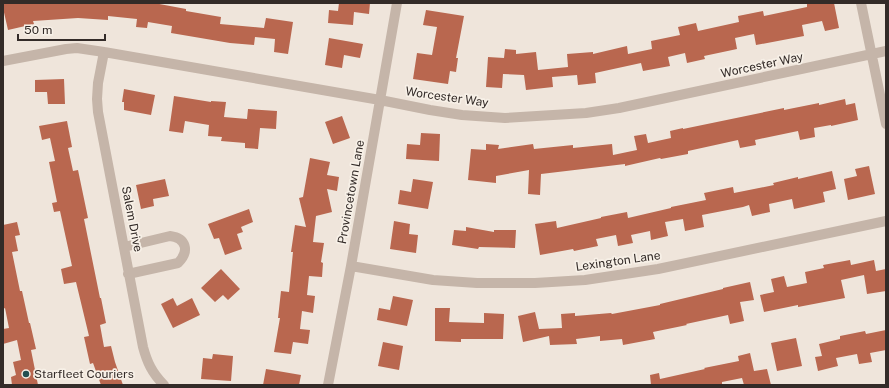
<svg xmlns="http://www.w3.org/2000/svg" width="889" height="388" viewBox="0 0 889 388" font-family="'Public Sans',sans-serif">
<rect width="100%" height="100%" fill="#efe5db"/>
<!-- building -->
<path fill="#b9674f" d="M 3,3 L 154,3 L 186,9 L 186,11 L 221,17 L 220,24 L 264,28 L 266,18 L 293,22 L 288,54 L 274,52 L 275,39 L 255,37 L 254,45 L 230,43 L 171,33 L 172,26 L 148,22 L 147,28 L 136,27 L 137,19 L 108,16 L 108,20 L 78,18 L 33,21 L 34,24 L 8,30 L 3,8 Z
M 339,3 L 370,3 L 369,14 L 354,12 L 353,25 L 328,23 L 329,10 L 338,11 Z
M 807,3 L 834,3 L 839,28 L 825,31 L 822,21 L 802,25 L 804,36 L 756,45 L 754,34 L 735,38 L 737,49 L 704,56 L 705,59 L 687,63 L 685,53 L 668,57 L 670,66 L 643,71 L 641,63 L 595,73 L 596,83 L 578,85 L 577,75 L 552,77 L 553,87 L 526,90 L 524,75 L 503,74 L 502,88 L 486,87 L 488,57 L 504,58 L 505,49 L 516,50 L 516,54 L 536,52 L 538,70 L 568,67 L 567,54 L 593,52 L 593,54 L 627,46 L 628,54 L 652,49 L 651,41 L 680,35 L 678,27 L 696,23 L 698,31 L 739,22 L 738,16 L 763,11 L 764,16 L 807,7 Z
M 426,10 L 464,16 L 456,58 L 458,58 L 456,72 L 450,71 L 448,84 L 413,79 L 417,53 L 432,55 L 437,27 L 423,25 Z
M 329,38 L 363,44 L 360,58 L 344,55 L 342,68 L 325,65 Z
M 64,79 L 65,104 L 48,104 L 47,92 L 35,92 L 35,80 Z
M 124,89 L 155,95 L 151,115 L 124,110 L 124,102 L 122,102 Z
M 174,96 L 211,102 L 211,101 L 226,102 L 224,117 L 247,119 L 248,109 L 277,111 L 276,129 L 260,128 L 258,149 L 245,148 L 245,143 L 221,141 L 222,137 L 208,136 L 209,125 L 185,121 L 183,133 L 169,131 Z
M 845,99 L 846,105 L 855,103 L 858,120 L 831,126 L 831,125 L 814,128 L 815,137 L 800,140 L 798,131 L 755,140 L 756,145 L 740,148 L 738,140 L 688,151 L 688,154 L 661,159 L 660,158 L 625,166 L 625,164 L 541,174 L 540,195 L 528,194 L 529,170 L 496,176 L 496,183 L 468,180 L 471,149 L 486,150 L 486,144 L 499,145 L 498,149 L 533,144 L 534,149 L 573,145 L 573,148 L 612,144 L 613,155 L 637,150 L 634,136 L 646,134 L 648,143 L 671,138 L 670,131 L 683,128 L 683,129 L 784,108 L 784,110 L 819,103 L 819,105 Z
M 342,116 L 350,138 L 333,144 L 325,122 Z
M 67,121 L 72,147 L 68,148 L 73,171 L 78,170 L 88,218 L 84,219 L 100,298 L 101,298 L 106,323 L 100,325 L 104,347 L 111,346 L 115,362 L 123,385 L 101,385 L 93,363 L 90,364 L 84,337 L 89,336 L 76,282 L 64,284 L 61,269 L 72,266 L 60,211 L 54,212 L 52,203 L 57,202 L 49,162 L 55,161 L 50,138 L 42,140 L 39,126 Z
M 421,133 L 440,134 L 439,161 L 406,159 L 407,144 L 420,145 Z
M 310,158 L 330,162 L 327,175 L 339,177 L 337,191 L 327,189 L 332,212 L 316,216 L 313,242 L 324,243 L 321,262 L 323,263 L 322,277 L 309,276 L 307,295 L 315,296 L 313,313 L 302,311 L 300,329 L 310,330 L 308,344 L 293,342 L 291,354 L 274,352 L 280,318 L 278,318 L 281,291 L 289,292 L 293,252 L 291,252 L 295,225 L 306,227 L 299,198 L 303,197 Z
M 869,166 L 875,194 L 848,200 L 844,179 L 857,176 L 855,169 Z
M 832,171 L 836,189 L 823,192 L 825,202 L 794,209 L 792,199 L 769,204 L 770,212 L 752,216 L 749,205 L 743,207 L 702,215 L 704,227 L 685,231 L 683,219 L 665,222 L 668,236 L 651,240 L 650,231 L 631,235 L 633,243 L 618,246 L 616,235 L 596,239 L 598,246 L 574,251 L 573,249 L 540,255 L 535,224 L 556,221 L 557,228 L 601,218 L 601,217 L 627,212 L 628,218 L 671,208 L 671,207 L 706,200 L 704,193 L 733,187 L 734,193 L 774,185 L 773,183 L 798,177 L 798,179 Z
M 165,179 L 169,196 L 153,199 L 154,206 L 141,209 L 136,185 Z
M 413,179 L 433,182 L 428,209 L 398,204 L 400,190 L 411,192 Z
M 249,209 L 253,222 L 241,227 L 243,232 L 237,234 L 242,249 L 225,255 L 219,238 L 214,239 L 208,224 Z
M 394,221 L 410,224 L 409,234 L 418,235 L 416,253 L 390,249 Z
M 17,222 L 20,235 L 15,236 L 18,251 L 12,252 L 20,291 L 22,291 L 29,323 L 30,323 L 36,349 L 31,350 L 38,385 L 12,385 L 11,377 L 16,375 L 13,362 L 21,360 L 17,340 L 3,344 L 3,329 L 9,328 L 5,308 L 3,309 L 3,225 Z
M 466,227 L 494,232 L 494,230 L 516,230 L 515,248 L 479,247 L 478,249 L 452,245 L 454,230 L 466,231 Z
M 850,260 L 851,265 L 874,260 L 876,271 L 886,269 L 886,291 L 867,294 L 864,275 L 841,280 L 845,298 L 798,307 L 798,305 L 764,312 L 760,295 L 774,292 L 771,279 L 784,276 L 787,287 L 807,283 L 805,272 L 824,268 L 823,265 Z
M 221,269 L 240,289 L 228,300 L 223,295 L 215,302 L 201,288 Z
M 750,282 L 754,300 L 740,302 L 744,321 L 730,324 L 728,315 L 686,324 L 687,325 L 653,332 L 655,339 L 623,345 L 622,339 L 600,341 L 600,336 L 576,339 L 577,344 L 550,345 L 549,336 L 523,342 L 518,316 L 535,312 L 539,329 L 562,328 L 561,314 L 575,313 L 575,316 L 611,313 L 612,314 L 660,305 L 660,304 L 723,289 L 723,288 Z
M 393,296 L 413,300 L 407,326 L 377,320 L 379,308 L 390,310 Z
M 173,298 L 177,306 L 192,298 L 200,315 L 173,328 L 161,304 Z
M 435,308 L 450,308 L 449,322 L 484,323 L 484,313 L 504,314 L 503,339 L 461,339 L 461,342 L 435,341 Z
M 886,330 L 886,350 L 870,353 L 872,362 L 859,364 L 857,354 L 836,358 L 838,366 L 818,371 L 815,357 L 822,356 L 819,344 L 840,339 L 840,336 L 865,331 L 866,334 Z
M 796,338 L 802,366 L 777,371 L 771,343 Z
M 383,342 L 403,346 L 399,370 L 378,366 Z
M 750,353 L 754,371 L 767,369 L 771,385 L 744,385 L 742,378 L 722,382 L 722,385 L 651,385 L 650,375 L 659,373 L 660,379 L 705,369 L 704,368 L 739,361 L 738,356 Z
M 213,354 L 233,356 L 231,381 L 201,379 L 203,358 L 212,359 Z
M 266,369 L 301,375 L 299,385 L 263,385 Z"/>
<g fill="none" stroke-linecap="round" stroke-linejoin="round">
<!-- minor -->
<path stroke="#c5b5a9" stroke-width="10" d="M 861,3 L 886,124
M 104,52 L 98,83 L 97,99 L 98,112 L 143,347 C 147,362 152,373 164,385
M 3,61 L 66,49 L 77,48 L 104,52 L 380,100 L 430,110 L 462,115 L 505,118 L 586,113 L 619,108 L 886,51
M 124,247 L 170,236 C 186,238 190,251 178,263 L 128,274
M 351,266 L 433,280 L 477,283 L 535,283 L 585,280 L 658,269 L 886,221
M 328,385 L 351,266 L 397,3"/>
</g>
<!-- markers -->
<circle fill="#224e50" stroke="#f7f0e7" stroke-width="1.5" cx="26" cy="374" r="4"/>
<g text-anchor="middle" dominant-baseline="central" stroke-width="3.5" stroke-linejoin="round" paint-order="stroke">
<!-- street labels -->
<g font-size="12" fill="#332b28" stroke="#f7f0e7">
<text transform="translate(762 65) rotate(-12)">Worcester Way</text>
<text transform="translate(447 97) rotate(8)">Worcester Way</text>
<text transform="translate(351 192) rotate(-80)">Provincetown Lane</text>
<text transform="translate(132 219) rotate(79)">Salem Drive</text>
<text transform="translate(618 261) rotate(-8)">Lexington Lane</text>
</g>
<!-- poi labels -->
<g font-size="12" fill="#332b28" stroke="#f7f0e7" text-anchor="start">
<text x="34" y="374">Starfleet Couriers</text>
</g>
</g>
<!-- border -->
<rect width="889" height="388" fill="none" stroke="#332b28" stroke-width="8"/>
<!-- scale -->
<path d="M18 34v6h87v-6" fill="none" stroke="#332b28" stroke-width="2"/>
<text x="24" y="34" font-size="12" fill="#332b28" stroke="#f7f0e7" stroke-width="3" paint-order="stroke">50 m</text>
</svg>
